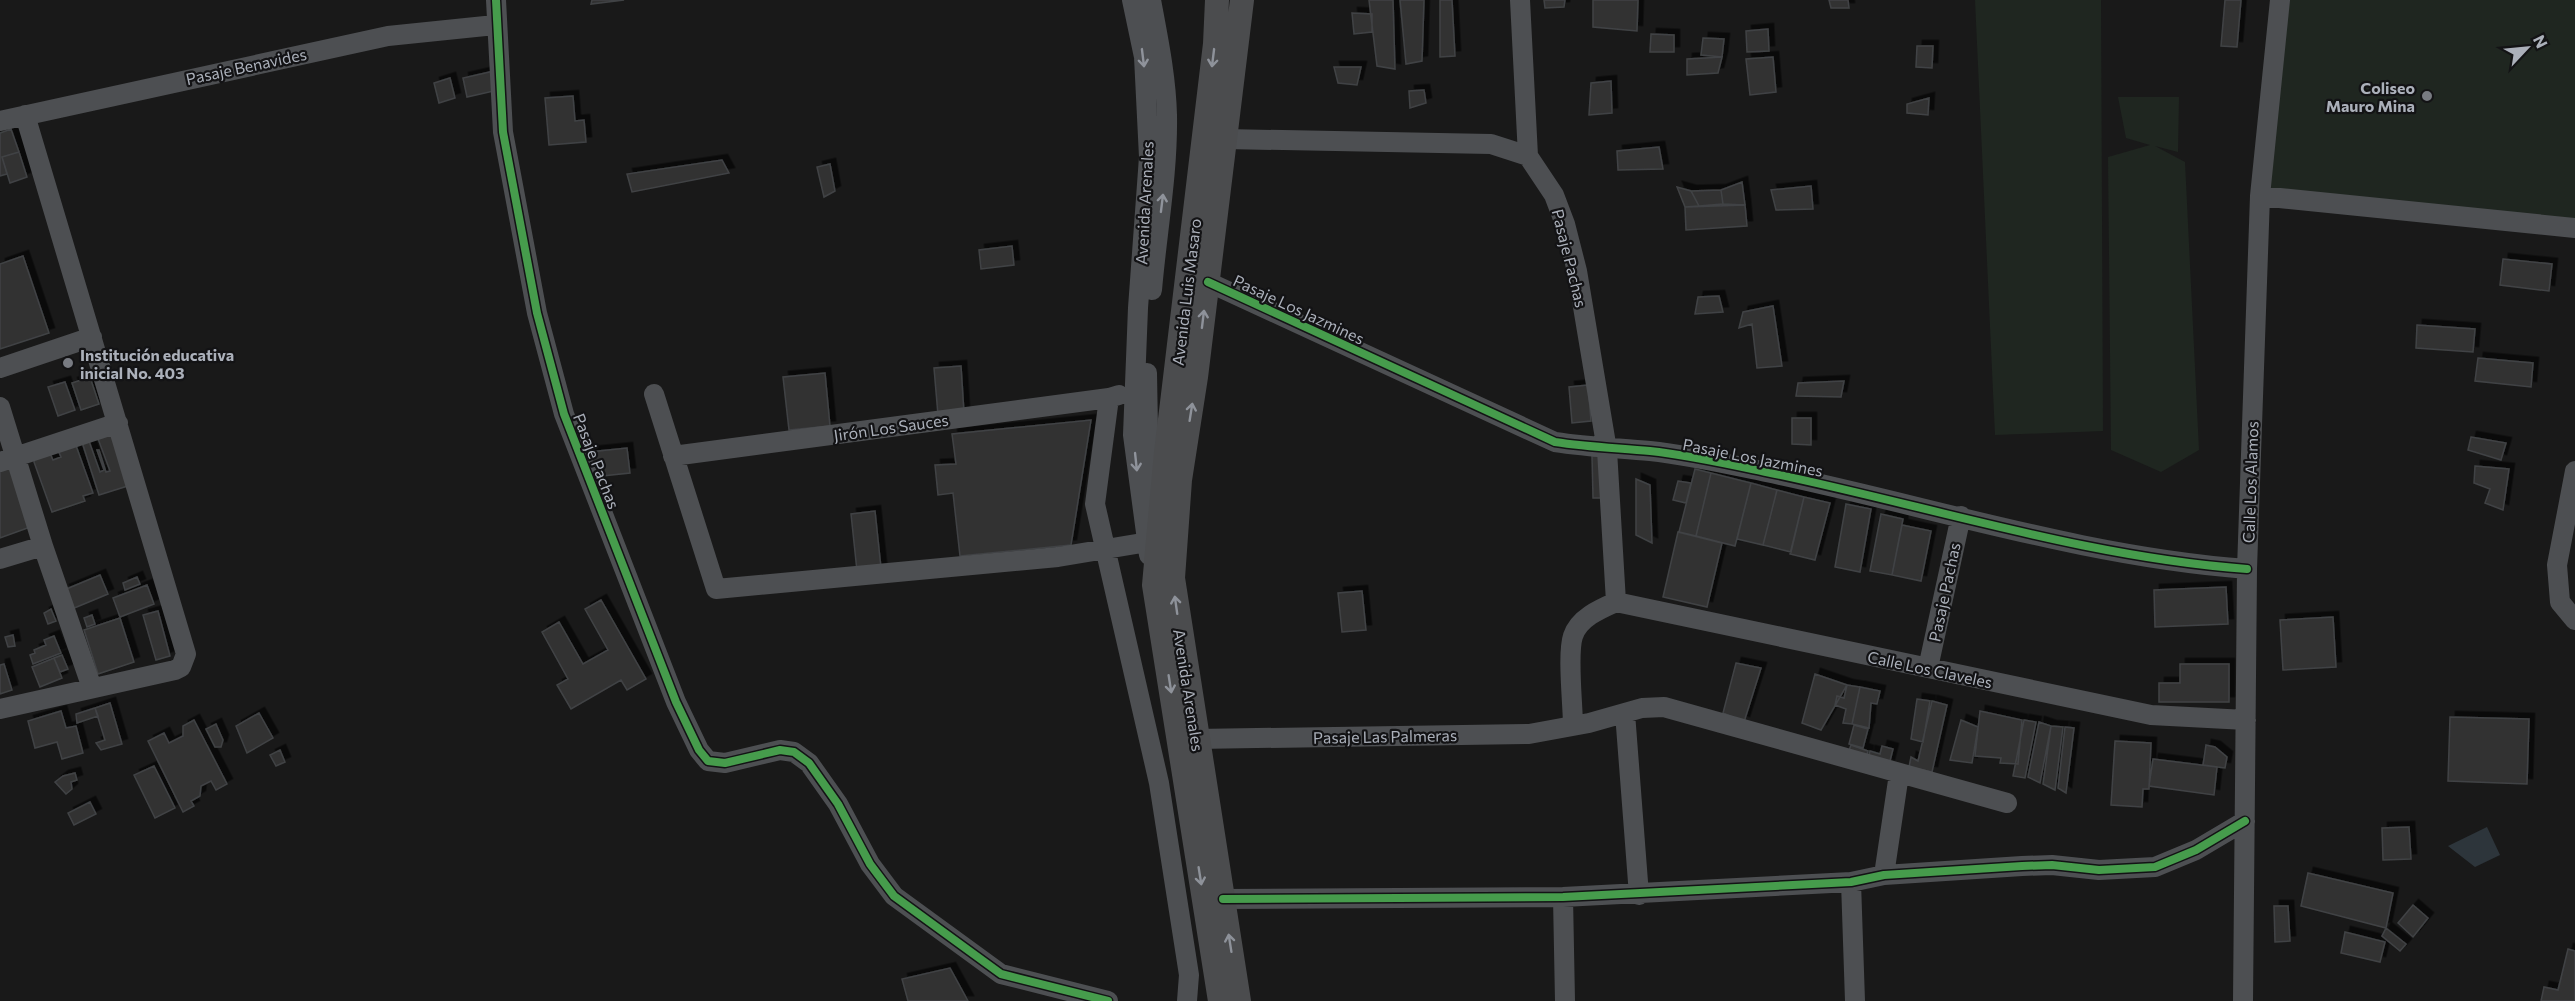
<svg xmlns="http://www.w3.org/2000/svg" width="2575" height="1001" viewBox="0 0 2575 1001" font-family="Commissioner,sans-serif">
<defs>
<filter id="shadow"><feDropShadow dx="5.5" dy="-5.5" stdDeviation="0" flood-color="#0009"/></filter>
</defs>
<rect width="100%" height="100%" fill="#191919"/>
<!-- green -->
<path fill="#1f2620" d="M 1975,0 L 2101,0 L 2103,431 L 1995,435 Z
M 2289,0 L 2575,0 L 2575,224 L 2269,192 Z
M 2118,97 L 2179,97 L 2178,152 L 2155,146 L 2185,162 L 2199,450 L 2161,472 L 2111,450 L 2108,157 L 2150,145 L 2126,138 Z"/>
<!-- water -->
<path fill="#2d353b" d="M 2487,827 L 2500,855 L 2475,867 L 2448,846 Z"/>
<!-- building -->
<path fill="#323233" stroke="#414345" stroke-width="1.5" filter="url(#shadow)" d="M 592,0 L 624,0 L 591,4 Z
M 1369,0 L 1393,0 L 1395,69 L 1377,66 Z
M 1400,0 L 1424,0 L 1422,61 L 1406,64 Z
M 1440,0 L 1452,0 L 1455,56 L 1440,57 Z
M 1544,0 L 1565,0 L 1564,7 L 1545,8 Z
M 1593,0 L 1638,0 L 1637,31 L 1593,27 Z
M 1829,0 L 1848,0 L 1849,8 L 1831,8 Z
M 2225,0 L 2241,0 L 2237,47 L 2221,46 Z
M 1352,13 L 1372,14 L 1372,32 L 1354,34 Z
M 1768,29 L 1769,51 L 1747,52 L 1746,31 Z
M 1651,34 L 1674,35 L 1674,52 L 1650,52 Z
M 1703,38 L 1724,39 L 1722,57 L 1701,55 Z
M 1917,46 L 1933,46 L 1932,68 L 1916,67 Z
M 1722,57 L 1718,73 L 1687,75 L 1687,59 Z
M 1773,57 L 1776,92 L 1750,95 L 1746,59 Z
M 1334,67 L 1361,67 L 1357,85 L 1338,83 Z
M 494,71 L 494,91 L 467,97 L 463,78 Z
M 450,78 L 455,98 L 439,103 L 434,83 Z
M 1611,81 L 1612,113 L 1589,115 L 1591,83 Z
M 1424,90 L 1426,103 L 1410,108 L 1409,91 Z
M 573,96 L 575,121 L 584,120 L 586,142 L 549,145 L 545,98 Z
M 1929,98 L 1928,115 L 1907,113 L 1907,104 Z
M 11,129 L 19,152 L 2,157 L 7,174 L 0,176 L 0,133 Z
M 1659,147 L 1663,169 L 1618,170 L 1617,151 Z
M 19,152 L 27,177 L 10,183 L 2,157 Z
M 722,160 L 729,173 L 632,192 L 627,174 Z
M 830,164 L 835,191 L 824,197 L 817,167 Z
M 1742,182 L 1745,205 L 1723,204 L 1721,190 Z
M 1811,186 L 1813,209 L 1776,210 L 1771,190 Z
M 1677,187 L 1691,191 L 1699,206 L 1685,207 Z
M 1721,190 L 1723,204 L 1699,206 L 1691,191 Z
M 1745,205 L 1747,226 L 1686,230 L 1685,207 Z
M 1012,246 L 1014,265 L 981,269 L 979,250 Z
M 23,256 L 49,333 L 0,349 L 0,264 Z
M 2503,259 L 2552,264 L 2549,291 L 2500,285 Z
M 1719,296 L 1723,312 L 1695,314 L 1698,297 Z
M 1773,306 L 1782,366 L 1757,368 L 1752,324 L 1739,328 L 1743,312 Z
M 2417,325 L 2475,329 L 2473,352 L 2416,348 Z
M 2478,358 L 2533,363 L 2531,387 L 2475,381 Z
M 961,366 L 964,413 L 938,415 L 934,368 Z
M 825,373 L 830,426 L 789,430 L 783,377 Z
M 90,377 L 99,404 L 81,410 L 72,383 Z
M 1844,381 L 1841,397 L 1796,396 L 1798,383 Z
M 65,382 L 75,410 L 58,416 L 48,387 Z
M 1588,385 L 1591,421 L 1572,423 L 1569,387 Z
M 1792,418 L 1811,418 L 1811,445 L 1792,444 Z
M 1091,420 L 1071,545 L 960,556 L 953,493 L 938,495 L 935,465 L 956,464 L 952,434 Z
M 112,429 L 131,485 L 99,495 L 82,442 L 89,441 L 100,472 L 104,470 L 97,450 L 99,450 L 106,472 L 110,471 L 97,436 Z
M 2471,437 L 2506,443 L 2501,460 L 2468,450 Z
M 74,440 L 93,493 L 83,496 L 85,501 L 52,512 L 34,462 L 36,454 L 48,449 L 53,460 L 61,457 L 58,450 Z
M 627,448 L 630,473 L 593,477 L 589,452 Z
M 1592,456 L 1605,456 L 1606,498 L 1593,498 Z
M 10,461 L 33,526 L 0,538 L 0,465 Z
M 2475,466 L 2509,469 L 2503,510 L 2485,503 L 2490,489 L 2474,483 Z
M 1695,469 L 1711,473 L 1696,536 L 1679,532 Z
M 1711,473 L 1751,483 L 1735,546 L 1696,536 Z
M 1636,479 L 1650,485 L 1652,543 L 1636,535 Z
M 1678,481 L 1691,483 L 1686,503 L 1673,500 Z
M 1751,483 L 1777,490 L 1763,545 L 1737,539 Z
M 1777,490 L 1804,497 L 1791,552 L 1763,545 Z
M 1804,497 L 1830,503 L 1815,560 L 1790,554 Z
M 1846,504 L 1871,509 L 1860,572 L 1835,567 Z
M 875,511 L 881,568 L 857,571 L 851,514 Z
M 1881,514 L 1903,519 L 1892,575 L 1870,571 Z
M 1902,525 L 1931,531 L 1921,581 L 1892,575 Z
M 1678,532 L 1722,543 L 1707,607 L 1663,597 Z
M 100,575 L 108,594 L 72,609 L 64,590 Z
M 137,577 L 140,584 L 125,590 L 123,583 Z
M 147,585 L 154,604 L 120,617 L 113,598 Z
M 2226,587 L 2228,624 L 2155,627 L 2154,590 Z
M 1362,591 L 1366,630 L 1342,632 L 1338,593 Z
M 601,600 L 646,679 L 627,690 L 621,680 L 571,709 L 557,685 L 568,679 L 542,632 L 559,622 L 583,664 L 608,650 L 585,609 Z
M 51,609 L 56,621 L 48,624 L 44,613 Z
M 158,611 L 170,656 L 156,660 L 143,615 Z
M 92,615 L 95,624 L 87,627 L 84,618 Z
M 2333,617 L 2336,667 L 2283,670 L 2280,620 Z
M 120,618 L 134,662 L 98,674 L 84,630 Z
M 13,635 L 15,646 L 8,647 L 5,637 Z
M 54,636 L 61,653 L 33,664 L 30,655 L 35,653 L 34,650 L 46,645 L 44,640 Z
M 62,655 L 68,669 L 60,672 L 54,658 Z
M 54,658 L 62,678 L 40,687 L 32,667 Z
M 1736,663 L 1761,668 L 1744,722 L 1723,713 Z
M 4,664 L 12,690 L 0,694 L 0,665 Z
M 2180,664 L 2229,664 L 2229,702 L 2159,702 L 2159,683 L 2180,683 Z
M 1815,674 L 1847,685 L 1821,730 L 1802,723 Z
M 1847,685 L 1860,687 L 1852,724 L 1843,723 L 1846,709 L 1835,705 L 1837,696 L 1844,698 Z
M 1860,687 L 1880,691 L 1877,704 L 1871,703 L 1869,728 L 1852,724 Z
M 1917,699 L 1930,701 L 1923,742 L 1911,739 Z
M 1932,701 L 1947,705 L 1932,772 L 1909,767 L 1911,757 L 1918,761 Z
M 110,703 L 122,744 L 101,750 L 96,743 L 105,740 L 95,708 Z
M 95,708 L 98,716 L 77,723 L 76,714 Z
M 61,711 L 66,728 L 76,726 L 83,753 L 62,759 L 57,742 L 35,748 L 28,721 Z
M 1980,711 L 2022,720 L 2018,764 L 2000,763 L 2001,758 L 1975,756 Z
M 259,713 L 273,738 L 247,753 L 236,726 Z
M 2450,717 L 2529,719 L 2527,784 L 2448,781 Z
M 194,720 L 227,784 L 216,790 L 211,781 L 201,786 L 200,796 L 191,801 L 194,806 L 183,812 L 148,741 L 164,733 L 169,743 L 183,736 L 183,726 Z
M 1961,720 L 1978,727 L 1972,763 L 1950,760 Z
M 2024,720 L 2036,722 L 2025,778 L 2013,776 Z
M 2039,722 L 2051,726 L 2040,783 L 2028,777 Z
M 216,724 L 223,740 L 221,747 L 215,747 L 206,729 Z
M 1854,725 L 1868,729 L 1863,748 L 1849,744 Z
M 2051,726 L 2063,727 L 2055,790 L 2043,784 Z
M 2065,727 L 2074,728 L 2066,793 L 2058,788 Z
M 2115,741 L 2151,743 L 2149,789 L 2143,789 L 2142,807 L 2111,805 Z
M 1851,745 L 1868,751 L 1866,759 L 1848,753 Z
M 2206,745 L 2215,747 L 2227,757 L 2225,768 L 2203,765 Z
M 1882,746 L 1893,749 L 1889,765 L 1868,759 L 1870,751 L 1880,754 Z
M 280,750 L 285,762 L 276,766 L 270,755 Z
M 2153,759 L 2217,767 L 2214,795 L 2149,786 Z
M 154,766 L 175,808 L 155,818 L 134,775 Z
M 75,773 L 77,780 L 71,782 L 72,789 L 66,794 L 55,782 L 63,776 Z
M 90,802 L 96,814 L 74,825 L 68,813 Z
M 2409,827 L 2411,859 L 2383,860 L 2382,828 Z
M 2308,873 L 2393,893 L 2386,928 L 2301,906 Z
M 2413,905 L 2428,918 L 2413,937 L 2398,923 Z
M 2274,906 L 2288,906 L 2290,941 L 2275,942 Z
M 2386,928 L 2406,944 L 2400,951 L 2382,936 Z
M 2345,932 L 2385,942 L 2380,962 L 2341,953 Z
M 2568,949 L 2575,951 L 2575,1001 L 2541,1001 L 2544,987 L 2558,990 Z
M 950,968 L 968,1001 L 908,1001 L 902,979 Z"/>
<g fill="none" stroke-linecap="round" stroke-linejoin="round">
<!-- minor -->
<path stroke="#4d4f52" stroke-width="20" d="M 496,0 L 503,132 L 537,313 L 564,414 L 676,702 L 699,750 L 708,761 L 725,763 L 780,750 L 794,752 L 809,763 L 838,804 L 870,864 L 894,896 L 1001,974 L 1108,1001
M 1132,0 L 1144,57 L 1149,157 L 1138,308 L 1133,435 L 1149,555
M 1151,0 C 1158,38 1166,76 1167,115 C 1168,173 1157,231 1152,290
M 1520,0 L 1528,156 L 1554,195 L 1565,224 L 1577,271 L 1607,450 L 1616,602
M 0,121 L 388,36 L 495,25
M 1225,139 L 1491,144 L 1528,156
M 2260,196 L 2575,228
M 1208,282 L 1555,442 C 1587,447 1618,448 1650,451 C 1688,455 1728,464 1766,472 C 1926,505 2084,557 2247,569
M 0,368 L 92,337
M 1147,373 L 1148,430 L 1157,487
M 654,394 L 716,589 L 1058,557 L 1166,539
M 1109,398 L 1095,504 L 1159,783 L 1189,975 L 1187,1001
M 0,407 L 43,546 L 92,688
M 673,456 L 1109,398 L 1119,395
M 0,462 L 118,423
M 2575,471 L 2557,565 L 2560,602 L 2575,620
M 0,559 L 43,546
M 1616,602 L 2151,715 L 2246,720
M 1928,668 L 1961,516
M 0,709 L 175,670 L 181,667 L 186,654 L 25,115
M 1625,713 L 1639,895
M 1573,726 C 1573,705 1567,654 1573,636 C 1579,618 1600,609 1616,602
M 1196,739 L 1529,734 L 1589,723 L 1642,708 L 1664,707 L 2007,803
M 1884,875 L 1899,774
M 1851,882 L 1855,1001
M 1563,897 L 1565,1001
M 1223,899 L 1563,897 L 1851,882 L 1884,875 L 2022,866 L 2052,865 L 2099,870 L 2155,867 L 2196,850 L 2245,821
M 2243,1001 L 2247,569 L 2260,196 L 2280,0"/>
<!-- major -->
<path stroke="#4b4c4e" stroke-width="24" d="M 1217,0 L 1215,44 L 1166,453 L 1154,585 L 1220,1001
M 1239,1001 L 1173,578 L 1180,480 L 1196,377 L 1242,0"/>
<defs>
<path id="cycleway" d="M 496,0 L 503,132 L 537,313 L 564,414 L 676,702 L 699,750 L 708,761 L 725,763 L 780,750 L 794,752 L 809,763 L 838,804 L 870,864 L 894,896 L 1001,974 L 1108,1001
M 1208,282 L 1555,442 C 1587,447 1618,448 1650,451 C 1688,455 1728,464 1766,472 C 1926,505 2084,557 2247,569
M 1223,899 L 1563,897 L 1851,882 L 1884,875 L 2022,866 L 2052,865 L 2099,870 L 2155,867 L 2196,850 L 2245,821"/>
</defs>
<!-- cycleway casing -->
<use href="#cycleway" stroke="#131315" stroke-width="11"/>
<!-- cycleway -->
<use href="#cycleway" stroke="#469c4c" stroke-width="8"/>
</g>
<!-- one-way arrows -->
<defs><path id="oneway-shaft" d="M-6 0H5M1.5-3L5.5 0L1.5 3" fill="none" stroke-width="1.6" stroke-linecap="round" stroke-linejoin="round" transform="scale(1.5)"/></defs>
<g stroke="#8f939b">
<use href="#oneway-shaft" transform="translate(1143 58) rotate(83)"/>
<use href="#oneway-shaft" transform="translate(1162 203) rotate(-83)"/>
<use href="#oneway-shaft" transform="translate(1136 462) rotate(84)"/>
</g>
<g stroke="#8e929a">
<use href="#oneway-shaft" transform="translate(1213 58) rotate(97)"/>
<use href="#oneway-shaft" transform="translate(1203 319) rotate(-83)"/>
<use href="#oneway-shaft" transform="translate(1191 412) rotate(-81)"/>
<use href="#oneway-shaft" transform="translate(1176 605) rotate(-98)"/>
<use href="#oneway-shaft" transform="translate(1170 684) rotate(81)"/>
<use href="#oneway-shaft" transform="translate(1200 876) rotate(81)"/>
<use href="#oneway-shaft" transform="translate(1230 943) rotate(-99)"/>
</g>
<!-- markers -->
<g fill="#787b82" stroke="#131315" stroke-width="2">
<circle cx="2427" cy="96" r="6"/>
<circle cx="68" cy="363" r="6"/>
</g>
<g text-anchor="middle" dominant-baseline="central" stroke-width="4.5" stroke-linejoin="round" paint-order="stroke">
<!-- street labels -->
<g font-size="16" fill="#abb0ba" stroke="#131315">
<text transform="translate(246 66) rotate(-12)">Pasaje Benavides</text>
<text transform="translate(1144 203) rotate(-87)">Avenida Arenales</text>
<text transform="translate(1570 258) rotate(76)">Pasaje Pachas</text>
<text transform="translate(1186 292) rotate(-83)">Avenida Luis Masaro</text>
<text transform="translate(1299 309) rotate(25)">Pasaje Los Jazmines</text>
<text transform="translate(891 427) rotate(-8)">Jirón Los Sauces</text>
<text transform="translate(1753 457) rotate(11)">Pasaje Los Jazmines</text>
<text transform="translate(597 461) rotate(69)">Pasaje Pachas</text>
<text transform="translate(2250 482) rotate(-88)">Calle Los Alamos</text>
<text transform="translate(1944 592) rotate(-78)">Pasaje Pachas</text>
<text transform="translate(1930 669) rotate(12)">Calle Los Claveles</text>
<text transform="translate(1189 690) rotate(81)">Avenida Arenales</text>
<text transform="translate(1385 736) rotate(-1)">Pasaje Las Palmeras</text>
</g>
<!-- poi labels -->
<g font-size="16" font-weight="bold" fill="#abb0ba" stroke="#131315" text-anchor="end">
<text x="2415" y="87">Coliseo<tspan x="2415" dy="18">Mauro Mina</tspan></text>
<text x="80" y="354" text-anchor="start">Institución educativa<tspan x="80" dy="18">inicial No. 403</tspan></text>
</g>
</g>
<!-- north arrow -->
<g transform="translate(2527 48) rotate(64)" stroke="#131315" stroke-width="4.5" paint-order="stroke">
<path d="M0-4.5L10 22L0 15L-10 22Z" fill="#abb0ba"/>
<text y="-9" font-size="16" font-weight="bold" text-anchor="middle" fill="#abb0ba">N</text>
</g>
</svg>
